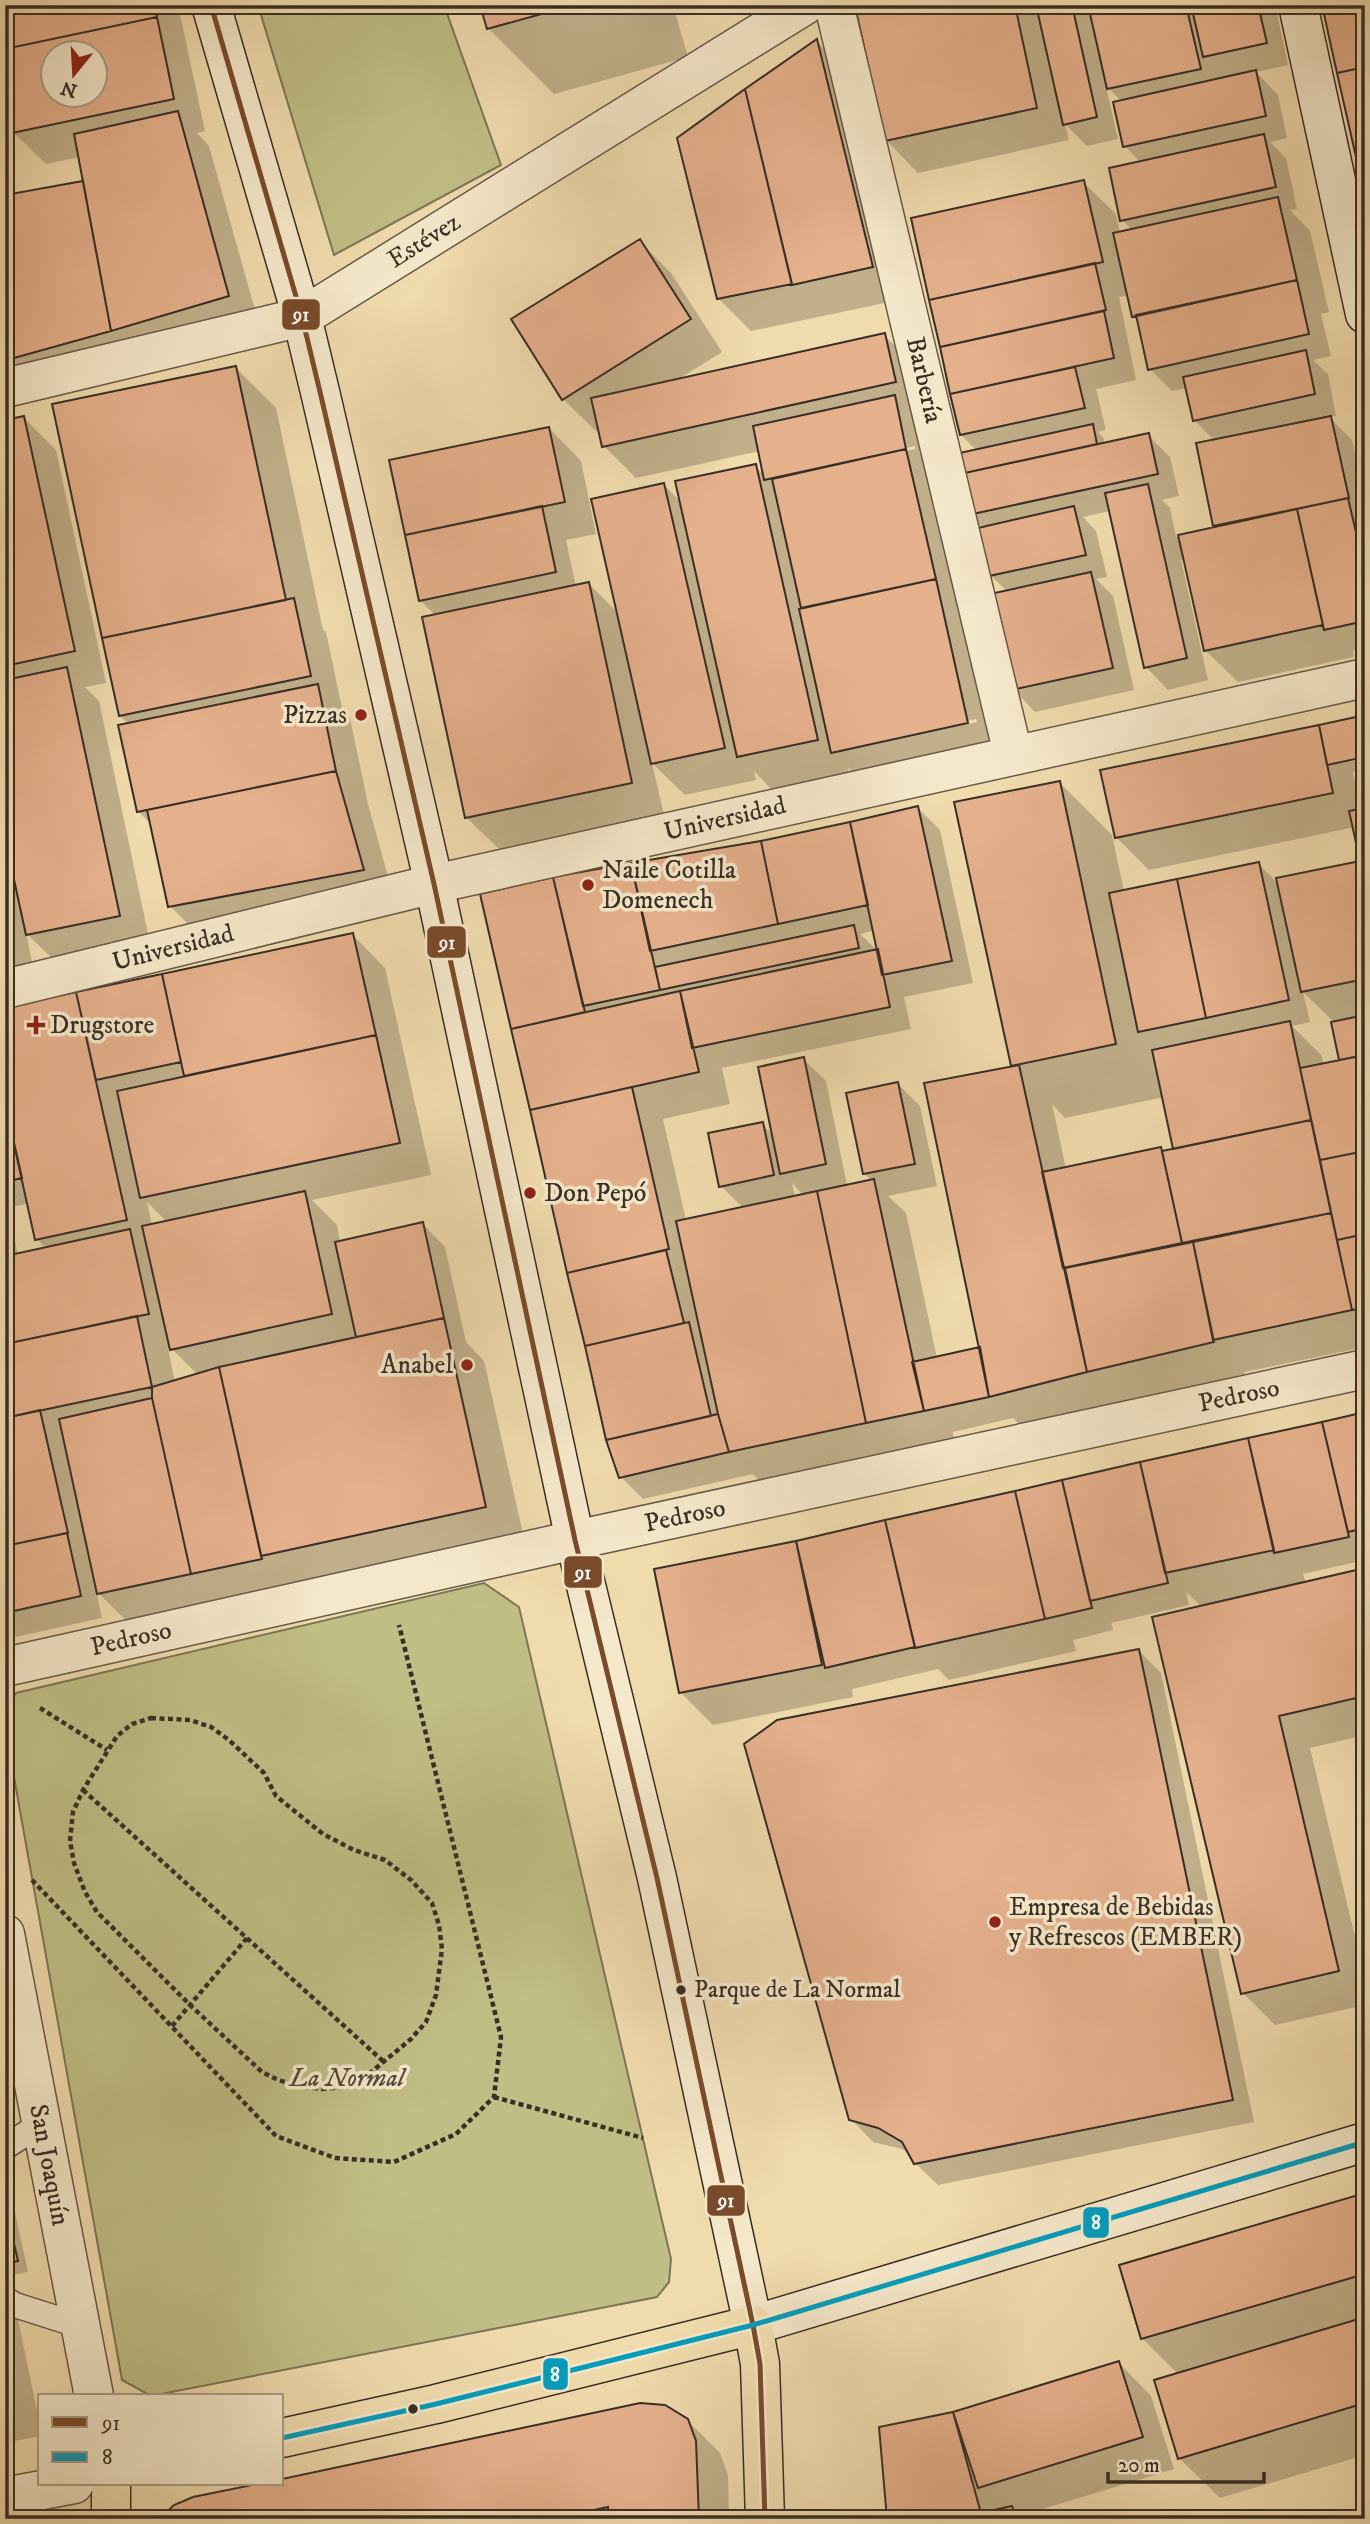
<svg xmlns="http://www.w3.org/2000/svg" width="1370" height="2524" viewBox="0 0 1370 2524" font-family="'IM FELL DW Pica',serif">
<rect width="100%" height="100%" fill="#f0dbad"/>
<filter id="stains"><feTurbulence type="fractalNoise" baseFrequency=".00286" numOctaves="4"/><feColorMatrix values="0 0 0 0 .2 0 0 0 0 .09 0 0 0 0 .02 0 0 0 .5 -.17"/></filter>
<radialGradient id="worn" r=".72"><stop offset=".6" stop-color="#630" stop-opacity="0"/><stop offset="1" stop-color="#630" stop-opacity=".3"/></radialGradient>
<!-- green -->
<path fill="#c0be85" stroke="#7c7656" stroke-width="2" d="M 258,5 L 444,5 L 501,165 L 334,255 Z
M 484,1583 L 519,1607 L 671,2259 L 669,2282 L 657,2297 L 151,2396 L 122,2380 L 5,1727 L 5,1709 L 16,1693 Z"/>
<!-- shadow -->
<path fill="#0003" fill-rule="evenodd" d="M 5,5 L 178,5 L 205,131 L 197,133 L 209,146 L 260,328 L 5,402 L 5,196 L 85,182 L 80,157 L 46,164 L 13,132 ZM 52,52 L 94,52 L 94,94 L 52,94 Z
M 482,5 L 673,5 L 688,57 L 554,94 L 488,28 Z
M 867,5 L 1275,5 L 1288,65 L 1256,72 L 1278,95 L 1287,138 L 1270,142 L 1286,158 L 1297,209 L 1290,210 L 1310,231 L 1329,312 L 1321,314 L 1331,356 L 1313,360 L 1328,374 L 1336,416 L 1329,417 L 1352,440 L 1365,496 L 1365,648 L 1353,650 L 1354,657 L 1238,682 L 1205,650 L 1185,559 L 1181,560 L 1208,680 L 1168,690 L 1146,667 L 1110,511 L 1083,517 L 1096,531 L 1107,577 L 1096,579 L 1113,596 L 1134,690 L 1035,712 L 1013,689 L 1008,592 L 990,575 L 983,528 L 970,515 L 961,474 L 977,451 L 961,435 L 931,300 L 1083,182 L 1116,214 L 1120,233 L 1132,230 L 1122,220 L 1141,163 L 1125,146 L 1122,102 L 1106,86 L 1118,139 L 1087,146 L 1065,124 L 1069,140 L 918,173 L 886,140 ZM 1129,295 L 1133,316 L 1139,322 L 1150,369 L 1172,391 L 1187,388 L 1194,420 L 1215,441 L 1214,525 L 1217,528 L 1176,537 L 1170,508 L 1162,500 L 1179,496 L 1170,457 L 1148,435 L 1105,445 L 1103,437 L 1098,432 L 1106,430 L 1096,389 L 1136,380 L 1119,297 Z
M 817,42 L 849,74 L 904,299 L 751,331 L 719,299 Z
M 639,241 L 671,273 L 722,352 L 677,380 L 884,335 L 916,367 L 999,754 L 865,784 L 848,767 L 849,772 L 771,789 L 754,771 L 756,780 L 685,795 L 652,763 L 664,815 L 499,849 L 466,817 L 436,616 L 421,601 L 549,428 L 581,461 L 596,534 L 566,540 L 576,587 L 589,584 L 619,614 L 664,485 L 682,503 L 755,466 L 765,476 L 760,451 L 636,478 L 604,446 L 600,428 L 596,431 L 563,399 ZM 915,446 L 915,449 L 780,479 L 780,475 ZM 976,719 L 977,722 L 854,749 L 854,746 Z
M 236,368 L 276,408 L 323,630 L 326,632 L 342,708 L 340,708 L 350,718 L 368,804 L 395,902 L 202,938 L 170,906 L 152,825 L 138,811 L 130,725 L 120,716 Z
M 24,418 L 56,450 L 106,683 L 85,687 L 99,701 L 151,948 L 60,966 L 26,933 L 35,976 L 5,982 L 5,847 L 10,851 L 5,829 L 5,422 Z
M 1350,758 L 1350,762 L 1365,758 L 1365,769 L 1353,772 L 1361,810 L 1365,809 L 1365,1347 L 1244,1372 L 1245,1374 L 1023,1428 L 1013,1418 L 953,1432 L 955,1443 L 763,1484 L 753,1474 L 643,1499 L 621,1477 L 608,1440 L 482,895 L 761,843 L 918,808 L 940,830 L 973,983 L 904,997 L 911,1029 L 722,1068 L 730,1104 L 663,1119 L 686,1220 L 743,1208 L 721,1186 L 762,1124 L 774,1136 L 803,1059 L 826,1081 L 847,1186 L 872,1181 L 865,1174 L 898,1084 L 920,1106 L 937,1186 L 888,1196 L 906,1213 L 937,1358 L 981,1349 L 1015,1068 L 1013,1065 L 1059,782 L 1112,835 L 1124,891 L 1258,863 L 1279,885 L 1362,862 L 1355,827 L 1149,870 L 1117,838 L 1103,771 ZM 875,930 L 880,953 L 860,934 ZM 1303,992 L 1333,1021 L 1343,1061 L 1324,1065 L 1321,1055 L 1292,1026 L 1310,1022 ZM 1164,1097 L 1175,1150 L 1164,1152 L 1161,1149 L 1066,1169 L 1052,1104 L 1065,1118 ZM 792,1183 L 804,1196 L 795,1197 Z
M 353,935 L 385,968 L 431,1175 L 312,1200 L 337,1225 L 340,1242 L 423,1224 L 445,1247 L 466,1342 L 484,1361 L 526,1547 L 131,1625 L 96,1591 L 102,1618 L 11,1638 L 5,1632 L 5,1009 ZM 147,1202 L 167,1222 L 152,1225 ZM 29,1203 L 37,1239 L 47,1249 L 18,1255 L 8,1208 ZM 171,1347 L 172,1349 L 198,1375 L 175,1382 L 168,1348 Z
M 1365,1414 L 1365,1560 L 1303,1574 L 1306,1583 L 1365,1569 L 1365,1735 L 1310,1748 L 1365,1979 L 1365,2005 L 1275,2025 L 1243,1993 L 1202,1607 L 1186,1592 L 1189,1605 L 1111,1623 L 1113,1630 L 1073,1640 L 1076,1651 L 949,1680 L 938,1669 L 852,1689 L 853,1697 L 713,1725 L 681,1693 L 656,1570 L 797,1542 Z
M 1139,1651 L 1161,1673 L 1254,2122 L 938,2185 L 915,2163 L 911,2155 L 902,2149 L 873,2142 L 851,2119 Z
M 1365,2195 L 1365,2455 L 1220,2498 L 1179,2458 L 1178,2374 L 1142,2338 Z
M 5,2196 L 13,2203 L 28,2272 L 9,2276 L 40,2425 L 40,2436 L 5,2443 Z
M 1119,2363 L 1151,2396 L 1174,2469 L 1020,2516 L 1023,2519 L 888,2519 L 881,2428 L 954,2414 Z
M 640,2404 L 687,2420 L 720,2453 L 728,2475 L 729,2519 L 162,2519 L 194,2499 L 266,2484 L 282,2484 L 282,2480 Z"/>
<!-- building -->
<path fill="#e5b08c" stroke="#392e26" stroke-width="2" fill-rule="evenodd" d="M 5,5 L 154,5 L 157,17 L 5,49 Z
M 480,5 L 574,5 L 487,29 Z
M 859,5 L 1015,5 L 1037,108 L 885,141 L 855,6 Z
M 1036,5 L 1072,5 L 1097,117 L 1063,125 Z
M 1088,5 L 1186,5 L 1201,69 L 1107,89 Z
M 1191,5 L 1258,5 L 1267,43 L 1203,57 Z
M 1322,5 L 1365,5 L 1365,67 L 1337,73 Z
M 157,17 L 174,99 L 12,133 L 5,101 L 5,49 ZM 52,52 L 94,52 L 94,94 L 52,94 Z
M 817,39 L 873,267 L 792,285 L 745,89 Z
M 1365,67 L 1365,178 L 1361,179 L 1337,73 Z
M 1256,70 L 1266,116 L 1123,147 L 1113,102 Z
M 745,89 L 792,284 L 717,299 L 677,138 Z
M 178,111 L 229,296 L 111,331 L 74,134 Z
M 1264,134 L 1276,187 L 1120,221 L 1109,168 Z
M 1084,180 L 1103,262 L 929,300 L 911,218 Z
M 83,181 L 111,331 L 14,358 L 5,313 L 5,195 Z
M 1278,197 L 1297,280 L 1132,317 L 1113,233 Z
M 640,239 L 691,319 L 562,400 L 511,319 Z
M 1095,263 L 1106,310 L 940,347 L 929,300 Z
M 1297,280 L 1309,334 L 1148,370 L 1136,315 Z
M 1104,311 L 1114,358 L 950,394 L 940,347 Z
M 5,313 L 14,358 L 5,360 Z
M 885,333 L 896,382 L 602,447 L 591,398 Z
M 1306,350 L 1315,394 L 1193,421 L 1183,377 Z
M 236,366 L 286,600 L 102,638 L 52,404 Z
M 1075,367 L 1085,408 L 960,435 L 950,394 Z
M 895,395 L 906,449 L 764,480 L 753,426 Z
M 24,416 L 75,651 L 5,666 L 5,420 Z
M 1331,416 L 1349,498 L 1213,526 L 1196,443 Z
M 1093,424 L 1097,444 L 960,474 L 955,454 Z
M 549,427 L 565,502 L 405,535 L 389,460 Z
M 1149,433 L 1158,474 L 968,515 L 960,474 Z
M 906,449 L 936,579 L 801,608 L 772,479 Z
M 756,464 L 818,740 L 737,757 L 675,481 Z
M 664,483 L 725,748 L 651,764 L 591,499 Z
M 1148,484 L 1187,658 L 1144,668 L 1105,493 Z
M 1348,498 L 1365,571 L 1365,621 L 1324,630 L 1297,509 Z
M 542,506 L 556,572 L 419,601 L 405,535 Z
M 1074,506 L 1086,555 L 989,576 L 978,528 Z
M 1297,509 L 1323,625 L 1204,651 L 1178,535 Z
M 1091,572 L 1113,668 L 1011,690 L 990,594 Z
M 936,579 L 968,723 L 831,753 L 799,609 Z
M 589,582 L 632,783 L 465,818 L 422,617 Z
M 294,598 L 311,676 L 119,716 L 102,638 Z
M 67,667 L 120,916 L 26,935 L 5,838 L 5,680 Z
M 318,684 L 336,771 L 137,812 L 118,725 Z
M 1365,715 L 1365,757 L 1327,765 L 1319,725 Z
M 1319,725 L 1333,793 L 1115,838 L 1100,770 Z
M 336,771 L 364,870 L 168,907 L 147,810 Z
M 1060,781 L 1116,1044 L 1011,1066 L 954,802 Z
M 918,806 L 952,961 L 882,975 L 850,822 Z
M 1365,808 L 1365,860 L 1360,861 L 1349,811 Z
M 850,822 L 868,905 L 778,924 L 761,841 Z
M 761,841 L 778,924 L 650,951 L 631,863 Z
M 1365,860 L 1365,979 L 1301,992 L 1276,878 Z
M 1259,862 L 1289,1000 L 1206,1018 L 1177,879 Z
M 631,863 L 660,990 L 583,1006 L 553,877 Z
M 553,877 L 585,1012 L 511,1029 L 480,894 Z
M 1177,879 L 1206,1018 L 1138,1032 L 1109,893 Z
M 5,914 L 14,954 L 5,956 Z
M 854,925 L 859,948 L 660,990 L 655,967 Z
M 353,933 L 376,1035 L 184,1076 L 162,974 Z
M 878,949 L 890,1007 L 692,1048 L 680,991 Z
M 162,974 L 181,1062 L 96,1080 L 76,992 Z
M 680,991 L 699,1072 L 530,1110 L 511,1029 Z
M 76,992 L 127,1220 L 35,1240 L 5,1103 L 5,1007 Z
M 1365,1015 L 1365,1055 L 1339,1060 L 1331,1022 Z
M 1290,1021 L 1311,1120 L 1173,1149 L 1152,1050 Z
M 376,1035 L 400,1143 L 140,1198 L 117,1091 Z
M 1365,1055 L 1365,1151 L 1320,1160 L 1300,1068 Z
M 804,1057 L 826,1164 L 780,1174 L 758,1067 Z
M 1019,1065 L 1087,1372 L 989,1397 L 924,1083 Z
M 898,1082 L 915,1164 L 863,1174 L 846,1093 Z
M 632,1087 L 669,1249 L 567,1273 L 530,1110 Z
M 8,1116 L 22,1178 L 5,1182 L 5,1117 Z
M 1311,1120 L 1331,1213 L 1182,1243 L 1162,1151 Z
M 763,1122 L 774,1175 L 719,1187 L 708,1133 Z
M 1161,1147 L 1182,1243 L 1063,1268 L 1042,1172 Z
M 1365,1151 L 1365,1234 L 1337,1240 L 1320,1160 Z
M 874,1179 L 924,1411 L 866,1423 L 817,1191 Z
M 305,1191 L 332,1314 L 170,1350 L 142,1226 Z
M 817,1191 L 866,1423 L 729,1452 L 718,1414 L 676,1221 Z
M 1331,1213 L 1352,1310 L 1213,1340 L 1193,1242 Z
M 423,1222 L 444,1318 L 356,1337 L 335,1242 Z
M 130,1229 L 149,1314 L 5,1344 L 5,1256 Z
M 1365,1234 L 1365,1308 L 1352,1310 L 1337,1240 Z
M 1193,1242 L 1214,1342 L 1087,1372 L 1065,1268 Z
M 666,1250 L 684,1323 L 585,1346 L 567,1273 Z
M 137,1316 L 152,1387 L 5,1418 L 5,1344 Z
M 444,1318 L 486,1507 L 261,1556 L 219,1367 Z
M 689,1322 L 711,1416 L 606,1440 L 585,1346 Z
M 980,1347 L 989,1397 L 924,1411 L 912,1362 Z
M 219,1367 L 262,1559 L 191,1574 L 152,1398 L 152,1387 Z
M 152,1398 L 191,1574 L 97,1594 L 59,1419 Z
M 40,1410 L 68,1533 L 5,1546 L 5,1418 Z
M 1365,1412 L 1365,1528 L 1348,1532 L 1322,1422 Z
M 718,1414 L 729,1452 L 619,1478 L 606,1440 Z
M 1322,1422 L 1349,1537 L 1274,1553 L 1248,1438 Z
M 1248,1438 L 1274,1550 L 1165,1573 L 1140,1462 Z
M 1140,1462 L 1168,1583 L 1090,1601 L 1062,1480 Z
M 1062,1480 L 1092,1608 L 1045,1619 L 1015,1491 Z
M 1015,1491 L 1045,1619 L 915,1648 L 885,1520 Z
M 885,1520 L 915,1647 L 825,1668 L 796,1541 Z
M 67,1533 L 81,1596 L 5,1613 L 5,1546 Z
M 796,1541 L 822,1665 L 679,1693 L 654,1569 Z
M 1365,1568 L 1365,1696 L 1279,1716 L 1339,1971 L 1241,1994 L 1152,1617 Z
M 1139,1649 L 1233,2100 L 914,2164 L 902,2142 L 878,2128 L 849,2120 L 744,1744 L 777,1720 Z
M 1365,2193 L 1365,2274 L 1141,2339 L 1119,2265 Z
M 5,2204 L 18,2261 L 5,2264 Z
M 1365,2317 L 1365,2403 L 1178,2459 L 1154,2380 Z
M 1119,2361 L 1143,2437 L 978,2488 L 953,2412 Z
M 640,2403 L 665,2405 L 688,2419 L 696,2441 L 699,2519 L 608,2519 L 608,2507 L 551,2519 L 159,2519 L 174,2505 L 193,2497 L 257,2484 L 282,2484 L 282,2479 Z
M 953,2412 L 981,2513 L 1012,2506 L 1016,2519 L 887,2519 L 879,2427 Z"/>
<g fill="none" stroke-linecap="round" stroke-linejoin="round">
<defs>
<path id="lane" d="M 5,2147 L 41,2124
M 5,2299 L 15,2305 L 81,2326"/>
<path id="street" d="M 834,5 L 1013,754
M 5,388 L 302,317 L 805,5
M 5,989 L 434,884 L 1365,678
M 5,1667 L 575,1540 L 1365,1369
M 5,1934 L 94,2396
M 5,2497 L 74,2484"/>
<path id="secondary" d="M 211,5 L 302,317 L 321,396 L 434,884 L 575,1540 L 657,1878 L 753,2325 L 1365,2142
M 1298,5 L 1365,314"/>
<path id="primary" d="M 282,2438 L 436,2404 L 753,2325 L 760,2364 L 765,2519
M 111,2484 L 111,2519"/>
</defs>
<!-- lane casing -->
<use href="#lane" stroke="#675948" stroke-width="27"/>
<!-- street casing -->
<use href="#street" stroke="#675948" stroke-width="41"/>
<!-- secondary casing -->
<use href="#secondary" stroke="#392e26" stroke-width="41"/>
<!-- primary casing -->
<use href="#primary" stroke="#392e26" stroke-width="41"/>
<!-- path -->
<path stroke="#392e26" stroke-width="4.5" stroke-dasharray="5 3.5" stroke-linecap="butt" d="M 40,1708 L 107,1750
M 151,1718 L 190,1720 L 211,1727 L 229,1740 L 264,1773 L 276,1796 L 323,1834 L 354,1850 L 385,1860 L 411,1880 L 432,1903 L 439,1925 L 442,1949 L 436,1995 L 426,2022 L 411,2039 L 364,2078 L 343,2087 L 322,2089 L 299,2086 L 278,2080 L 262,2072 L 190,2005 L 97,1912 L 85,1892 L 74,1863 L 70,1841 L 73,1812 L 83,1790 L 117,1736 L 132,1724 Z
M 83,1790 L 384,2062
M 32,1880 L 276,2136 L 335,2158 L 394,2162 L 456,2134 L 494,2097 L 501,2037 L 399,1625
M 172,2026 L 247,1938
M 494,2097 L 643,2138"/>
<!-- lane -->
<use href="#lane" stroke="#f5e8ca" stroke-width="24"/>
<!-- street -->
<use href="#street" stroke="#f5e8ca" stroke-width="38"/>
<!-- secondary -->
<use href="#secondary" stroke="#f5e8ca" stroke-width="38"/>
<!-- primary -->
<use href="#primary" stroke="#f0dbad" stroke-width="38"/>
<defs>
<path id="bus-1" d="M 211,5 L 302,317 L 321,396 L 434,884 L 575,1540 L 657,1878 L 753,2325 L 760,2364 L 765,2519"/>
<path id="bus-2" d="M 282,2438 L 436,2404 L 753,2325 L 1365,2142"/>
</defs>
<!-- bus-1 casing -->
<use href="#bus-1" stroke="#f5e8ca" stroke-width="10"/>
<!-- bus-2 casing -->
<use href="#bus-2" stroke="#f5e8ca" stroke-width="10"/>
<!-- bus-1 -->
<use href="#bus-1" stroke="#7a4b2a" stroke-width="5"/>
<!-- bus-2 -->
<use href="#bus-2" stroke="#069dbd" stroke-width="5"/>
</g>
<!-- markers -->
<g fill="#8f2418" stroke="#f5e8ca" stroke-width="2.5">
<circle cx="361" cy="715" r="7"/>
<circle cx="588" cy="885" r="7"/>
<path d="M32.5 1014.5h7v7h7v7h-7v7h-7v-7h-7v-7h7z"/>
<circle cx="530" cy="1193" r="7"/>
<circle cx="467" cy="1365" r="7"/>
<circle cx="995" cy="1922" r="7"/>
</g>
<g fill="#392e26" stroke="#f5e8ca" stroke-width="2.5">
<circle cx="681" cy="1990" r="6"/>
<circle cx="413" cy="2409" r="6"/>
</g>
<g text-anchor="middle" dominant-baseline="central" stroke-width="7" stroke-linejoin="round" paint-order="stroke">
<!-- bus labels -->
<g font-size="24" fill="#392e26" stroke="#f5e8ca" text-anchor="start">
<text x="694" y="1990">Parque de La Normal</text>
</g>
<!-- street labels -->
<g font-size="26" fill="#392e26" stroke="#f5e8ca">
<text transform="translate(424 241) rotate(-32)">Estévez</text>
<text transform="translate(924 380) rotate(77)">Barbería</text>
<text transform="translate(725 819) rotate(-13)">Universidad</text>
<text transform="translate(173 948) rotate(-14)">Universidad</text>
<text transform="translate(1239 1396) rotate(-12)">Pedroso</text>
<text transform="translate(685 1516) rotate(-12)">Pedroso</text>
<text transform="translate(131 1639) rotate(-13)">Pedroso</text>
<text transform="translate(49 2165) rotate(79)">San Joaquín</text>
</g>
<!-- poi labels -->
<g font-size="26" fill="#392e26" stroke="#f5e8ca" text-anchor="start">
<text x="347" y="715" text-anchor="end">Pizzas</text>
<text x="602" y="870">Naile Cotilla<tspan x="602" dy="30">Domenech</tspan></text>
<text x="50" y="1025">Drugstore</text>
<text x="544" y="1193">Don Pepó</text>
<text x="453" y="1365" text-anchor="end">Anabel</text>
<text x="1009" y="1907">Empresa de Bebidas<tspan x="1009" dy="30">y Refrescos (EMBER)</tspan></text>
</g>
<!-- park labels -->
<g font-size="26" font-style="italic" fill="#544b39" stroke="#f5e8ca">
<text x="347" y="2078">La Normal</text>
</g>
</g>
<g stroke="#f5e8ca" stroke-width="2.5">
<rect x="281" y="298" width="40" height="33" rx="7" fill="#7a4b2a"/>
<rect x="426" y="925" width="41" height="34" rx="7" fill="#7a4b2a"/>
<rect x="563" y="1555" width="40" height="34" rx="7" fill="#7a4b2a"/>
<rect x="706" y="2184" width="40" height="33" rx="7" fill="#7a4b2a"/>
<rect x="1082" y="2206" width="28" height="33" rx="7" fill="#069dbd"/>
<rect x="542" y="2357" width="27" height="34" rx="7" fill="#069dbd"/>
</g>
<g font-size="19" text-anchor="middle" font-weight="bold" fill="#fff">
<text x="301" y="321">91</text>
<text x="447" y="949">91</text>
<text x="583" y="1579">91</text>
<text x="726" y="2207">91</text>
<text x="1096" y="2229">8</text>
<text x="555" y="2381">8</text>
</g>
<!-- margin -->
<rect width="1370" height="2524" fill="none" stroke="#f0dbad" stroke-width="28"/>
<rect x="7" y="7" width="1356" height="2510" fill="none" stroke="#392e26" stroke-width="3.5"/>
<rect x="14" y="14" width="1342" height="2496" fill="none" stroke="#392e26" stroke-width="2"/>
<!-- legend -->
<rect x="38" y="2394" width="245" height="91" fill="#f5e8ca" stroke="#aa9e88" stroke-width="2"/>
<rect x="52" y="2417" width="35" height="10" fill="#7a4b2a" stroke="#aa9e88" stroke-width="2"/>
<text x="102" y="2430" font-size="21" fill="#392e26">91</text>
<rect x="52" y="2452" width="35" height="10" fill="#069dbd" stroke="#aa9e88" stroke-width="2"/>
<text x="102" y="2464" font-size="21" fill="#392e26">8</text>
<!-- north arrow -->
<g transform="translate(74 74) rotate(198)"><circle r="33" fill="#f5e8ca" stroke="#aa9e88" stroke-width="2"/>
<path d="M0-5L12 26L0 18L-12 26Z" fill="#8f2418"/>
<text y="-10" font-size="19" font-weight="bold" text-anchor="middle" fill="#392e26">N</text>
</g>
<!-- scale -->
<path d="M1108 2472v10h156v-10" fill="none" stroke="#392e26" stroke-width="3.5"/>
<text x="1118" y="2472" font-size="21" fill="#392e26" stroke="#f5e8ca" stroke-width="5" paint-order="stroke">20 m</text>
<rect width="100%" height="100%" filter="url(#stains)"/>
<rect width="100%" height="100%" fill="url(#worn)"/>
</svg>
